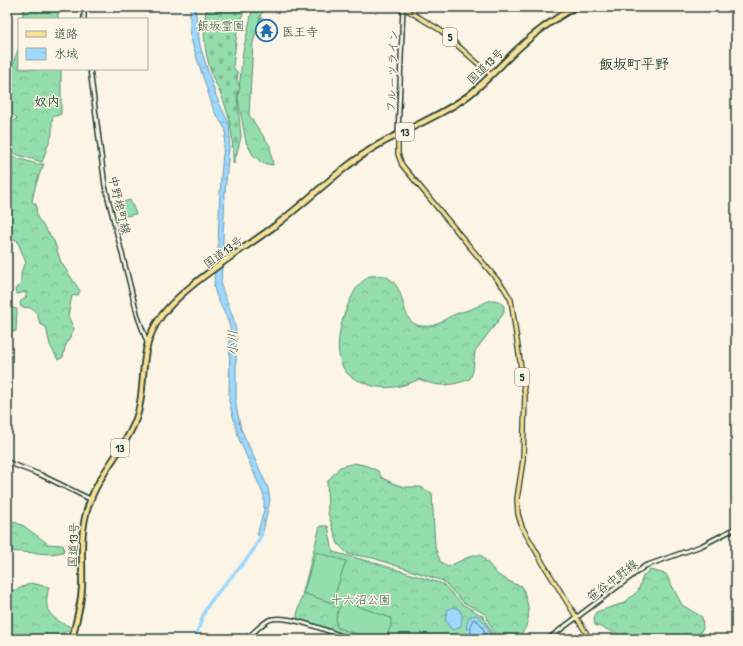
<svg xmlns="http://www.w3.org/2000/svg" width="743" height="646" viewBox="0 0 743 646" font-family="'Patrick Hand','Klee One',sans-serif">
<defs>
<pattern id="forest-crowns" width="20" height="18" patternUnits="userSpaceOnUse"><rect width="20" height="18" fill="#94dead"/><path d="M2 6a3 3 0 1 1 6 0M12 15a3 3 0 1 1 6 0" fill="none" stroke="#7fbf95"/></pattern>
<pattern id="cemetery-stones" width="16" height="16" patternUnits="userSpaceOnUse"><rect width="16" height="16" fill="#94dead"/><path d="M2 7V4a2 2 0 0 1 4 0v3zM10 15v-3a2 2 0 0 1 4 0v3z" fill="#7fbf95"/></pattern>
<pattern id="water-ripples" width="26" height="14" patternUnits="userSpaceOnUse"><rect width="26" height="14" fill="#9ed8fe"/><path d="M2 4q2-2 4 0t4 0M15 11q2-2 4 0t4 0" fill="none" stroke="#88bada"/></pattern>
</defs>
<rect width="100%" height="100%" fill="#fcf5e5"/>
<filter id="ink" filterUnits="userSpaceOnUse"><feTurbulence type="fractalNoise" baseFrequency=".025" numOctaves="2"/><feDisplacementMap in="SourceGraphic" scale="8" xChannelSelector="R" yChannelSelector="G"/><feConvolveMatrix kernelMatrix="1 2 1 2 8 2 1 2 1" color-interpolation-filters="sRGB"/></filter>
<g filter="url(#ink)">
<!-- forest -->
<path fill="url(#forest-crowns)" stroke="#5a8e70" d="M 24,7 L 58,7 L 58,19 L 22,19 Z
M 253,7 L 268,7 L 261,14 L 253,43 L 249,115 L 270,146 L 273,165 L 262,163 L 253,155 L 246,142 L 238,99 L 243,51 Z
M 19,47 L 19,69 L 60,69 L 61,71 L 61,114 L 53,117 L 52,122 L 52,134 L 42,162 L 15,154 L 12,152 L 11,144 L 7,143 L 7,126 L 17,118 L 7,109 L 7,81 Z
M 7,155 L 37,164 L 44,164 C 38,176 34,189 32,202 L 36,204 L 37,217 L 54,241 L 61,262 L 80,291 L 78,295 L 72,296 L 68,316 L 74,329 L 65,347 L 63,357 L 58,360 L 50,345 L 46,327 L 40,324 L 37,313 L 31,308 L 21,307 L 20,302 L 26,297 L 26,292 L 17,294 L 15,291 L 16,288 L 21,283 C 21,274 20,270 26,263 L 17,240 L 7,240 L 7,182 L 13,175 L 7,170 Z
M 369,276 C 374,276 380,275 385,276 C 410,287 397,324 422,326 C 439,328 443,318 456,314 C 463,311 470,310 476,307 C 481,305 488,300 493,300 C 498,300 501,303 504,306 L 504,313 L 475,351 L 473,371 L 470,379 C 451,386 438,388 419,379 C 404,387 383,391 367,384 C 358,380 352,379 346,372 C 329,351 344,306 358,286 C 361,282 366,279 369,276 Z
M 7,301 L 12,308 L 17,309 L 16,331 L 9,333 L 7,349 Z
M 355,463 L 367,466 L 378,471 L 382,478 L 395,484 L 404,487 L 420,487 L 432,493 L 435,547 L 440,561 L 447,567 L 473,555 L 481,555 L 498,575 L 514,584 L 522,586 C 529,606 534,622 517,639 L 501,639 L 495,635 L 485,614 L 463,602 L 443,581 L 373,558 L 348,554 L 338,544 L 328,513 L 327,482 L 340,467 Z
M 7,519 L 24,526 L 48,544 L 63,545 L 64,549 L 63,552 L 51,554 L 7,551 Z
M 320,526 L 328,526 L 333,552 L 372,562 L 443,584 L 462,604 L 483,616 L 495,639 L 350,639 L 350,637 L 297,619 L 297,615 Z
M 650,570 L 666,574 L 682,605 L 702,617 L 703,628 L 696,639 L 632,639 L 595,625 L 594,619 L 596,612 L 624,603 L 638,591 L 643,576 Z
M 31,583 L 49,587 C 42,613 51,618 73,628 C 51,642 32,639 7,639 L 7,591 L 16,590 Z"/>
<!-- cemetery -->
<path fill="url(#cemetery-stones)" stroke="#5a8e70" d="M 207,7 L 244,7 L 241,26 L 238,27 L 237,32 L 233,67 L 238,73 L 237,80 L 240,88 L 237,96 L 241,137 L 234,164 L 233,163 C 233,144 232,126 226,108 C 223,98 218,89 214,80 C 205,57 201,31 207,7 Z
M 261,17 L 270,24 L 261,33 L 259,33 L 257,29 L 261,23 L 259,20 Z"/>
<!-- garden -->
<path fill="#94dead" stroke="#5a8e70" d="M 130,200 L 136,214 L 120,217 L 117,207 L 120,203 Z
M 316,552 L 346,561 L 332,603 L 303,593 Z
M 346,602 L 391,618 L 391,625 L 386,638 L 371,639 L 338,628 C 333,622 338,604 346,602 Z"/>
<!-- water -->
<path fill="url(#water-ripples)" stroke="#6b9aad" d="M 190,7 L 195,7 L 200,46 L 216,96 L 229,124 L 230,138 L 225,193 L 221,286 L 233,317 L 236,331 L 236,406 L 241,429 L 268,488 L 270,500 L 262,536 L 257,535 L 264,510 L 264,496 L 239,439 L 229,401 L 230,328 C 227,314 215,299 214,285 C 214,274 217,263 218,252 C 219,211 220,171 226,130 L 214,111 L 194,49 L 190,36 Z
M 453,607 L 460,610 L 462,615 L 461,626 L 455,630 L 450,628 L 445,619 L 448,609 Z
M 477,615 L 486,625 L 492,639 L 466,639 L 467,622 L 470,616 Z"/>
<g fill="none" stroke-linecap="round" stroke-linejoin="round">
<!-- shore -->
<path stroke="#527b85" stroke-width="1" d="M 470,639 L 471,623 L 474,619 L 480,623 L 488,639"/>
<!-- river -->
<path stroke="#9ed8fe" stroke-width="3.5" d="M 195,639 C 199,628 202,614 209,604 C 224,581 255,558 262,531
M 732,639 L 736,605"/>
<defs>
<path id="secondary" d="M 84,19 L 84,7
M 90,69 L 105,186 L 138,317 L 147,342
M 398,135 L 403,7
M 7,462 L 41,475 L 90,499
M 245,639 C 253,634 261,624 269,620 C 286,613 333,633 350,639
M 548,639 L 645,566 L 701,546 L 736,528"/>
<path id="primary" d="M 402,7 L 440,30 L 491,75
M 398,135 L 398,154 L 402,165 L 504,288 L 511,300 L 525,395 L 523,460 L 517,499 L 518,514 L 522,527 L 544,565 L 590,639"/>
<path id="highway" d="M 72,639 C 76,622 81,606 82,588 C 83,560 79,534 88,507 C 98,473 126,449 137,416 C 147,384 138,355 156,324 C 177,288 242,251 276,225 C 310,199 341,167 378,145 C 408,128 441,116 469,95 C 488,80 504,61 522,45 C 538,30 556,18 575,7"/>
</defs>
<!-- secondary casing -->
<use href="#secondary" stroke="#1f3d34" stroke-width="6"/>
<!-- primary casing -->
<use href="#primary" stroke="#1f3d34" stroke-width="6"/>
<!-- highway casing -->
<use href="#highway" stroke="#1f3d34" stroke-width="8"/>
<!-- secondary -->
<use href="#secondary" stroke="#fcf5e5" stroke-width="3"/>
<!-- primary -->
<use href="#primary" stroke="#fadf96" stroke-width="3.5"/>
<!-- highway -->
<use href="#highway" stroke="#fadf96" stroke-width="4.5"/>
</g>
</g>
<!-- icons -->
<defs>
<symbol id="temple-ring" viewBox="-11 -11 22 22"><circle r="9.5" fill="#fcf5e5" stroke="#1f6fb2" stroke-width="1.5"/><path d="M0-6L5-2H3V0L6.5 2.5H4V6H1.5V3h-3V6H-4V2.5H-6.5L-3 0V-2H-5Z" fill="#1f6fb2"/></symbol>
</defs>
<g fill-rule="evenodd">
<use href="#temple-ring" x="254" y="18" width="25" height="25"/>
</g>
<g text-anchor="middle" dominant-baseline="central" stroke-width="3" stroke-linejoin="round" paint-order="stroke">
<!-- shield labels -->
<g fill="#fcf5e5" stroke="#617469" stroke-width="1">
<rect x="443" y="28" width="14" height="18" rx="3"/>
<rect x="396" y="123" width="18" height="18" rx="3"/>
<rect x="515" y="368" width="14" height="18" rx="3"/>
<rect x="111" y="439" width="18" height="18" rx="3"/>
</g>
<g font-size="11" font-weight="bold" fill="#1f3d34">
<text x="450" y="37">5</text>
<text x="405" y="132">13</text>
<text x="522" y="377">5</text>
<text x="120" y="448">13</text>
</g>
<!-- park labels -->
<g font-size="12" fill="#365d4c" stroke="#fcf5e5">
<text x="221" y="25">飯坂霊園</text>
<text x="361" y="599">十六沼公園</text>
</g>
<!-- poi labels -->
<g font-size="12" fill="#1f3d34" stroke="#fcf5e5" text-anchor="start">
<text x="282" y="31">医王寺</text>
</g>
<!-- street labels -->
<g font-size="12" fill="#1f3d34" stroke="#fcf5e5">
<text transform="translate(485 66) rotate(-44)">国道13号</text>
<text transform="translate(392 71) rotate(-88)">フルーツライン</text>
<text transform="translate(120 205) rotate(77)">中野梍町線</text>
<text transform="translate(223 252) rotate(-36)">国道13号</text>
<text transform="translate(73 545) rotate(-87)">国道13号</text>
<text transform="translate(612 580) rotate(-37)">笹谷中野線</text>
</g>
<!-- neighbourhood labels -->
<g font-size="13" font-weight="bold" fill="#1f3d34" stroke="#fcf5e5">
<text x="47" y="101">奴内</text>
</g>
<!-- water labels -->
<g font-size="13" font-style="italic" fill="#385c5c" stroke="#fcf5e5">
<text transform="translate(232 343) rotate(-90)">小川</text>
</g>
<!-- quarter labels -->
<g font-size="14" font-weight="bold" fill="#1f3d34" stroke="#fcf5e5">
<text x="634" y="63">飯坂町平野</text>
</g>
</g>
<!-- margin -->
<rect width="743" height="646" fill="none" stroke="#fcf5e5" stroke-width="24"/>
<rect x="12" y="12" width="719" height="622" fill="none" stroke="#1f3d34" stroke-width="1.5" filter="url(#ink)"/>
<!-- legend -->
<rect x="18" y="18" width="130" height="52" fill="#fcf5e5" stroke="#a4ab9e"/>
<rect x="26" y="31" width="20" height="6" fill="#fadf96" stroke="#a4ab9e"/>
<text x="54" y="38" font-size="12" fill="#1f3d34">道路</text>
<rect x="26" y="48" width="20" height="12" fill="url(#water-ripples)" stroke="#a4ab9e"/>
<text x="54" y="58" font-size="12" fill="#1f3d34">水域</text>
</svg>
